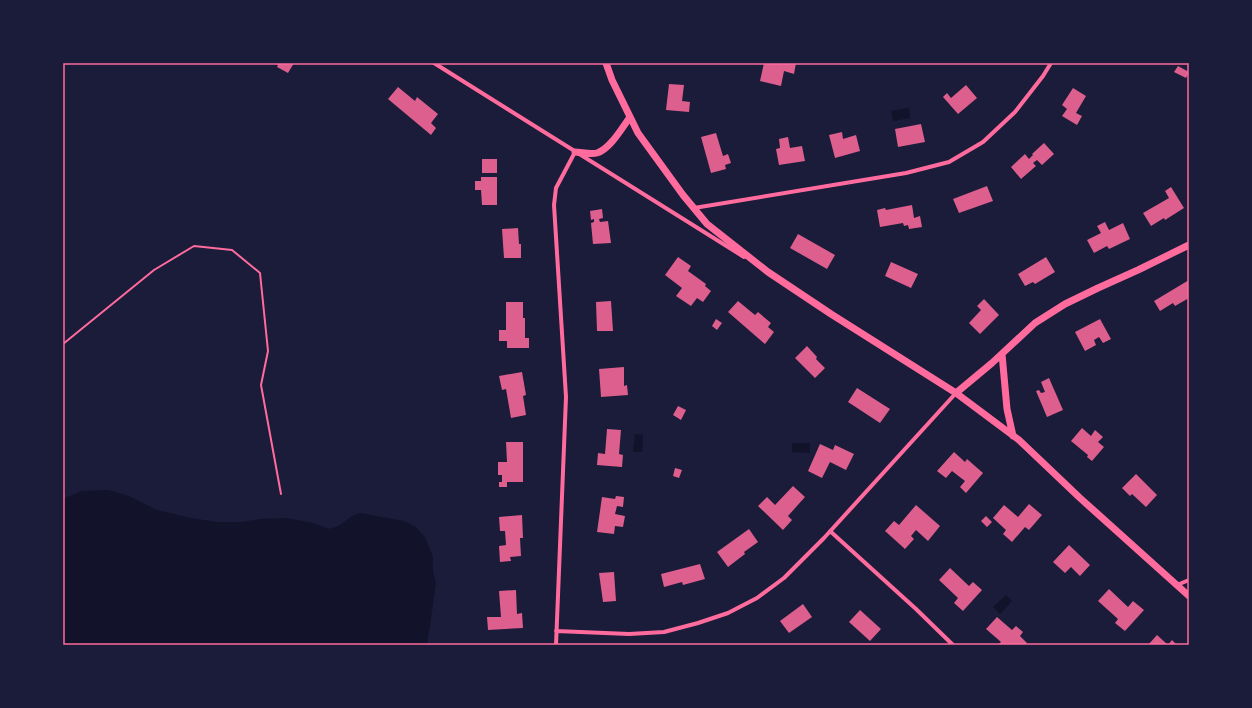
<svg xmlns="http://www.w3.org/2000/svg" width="1252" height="708" viewBox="0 0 1252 708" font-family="Overpass,sans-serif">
<rect width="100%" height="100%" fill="#1b1b3a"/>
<!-- water -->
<path fill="#12122b" d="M 909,108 L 910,118 L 893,121 L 891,111 Z
M 635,434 L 643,435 L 642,452 L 633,452 Z
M 792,443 L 810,443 L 810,453 L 792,452 Z
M 108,490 L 129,496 L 157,510 L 191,518 L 216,522 L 242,522 L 261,519 L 286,518 L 313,523 L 329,529 L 340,525 L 352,516 L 360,513 L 404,521 L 416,527 L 425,537 L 433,557 L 433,571 L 436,584 L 427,645 L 63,645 L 63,499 L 81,491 Z
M 1006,595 L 1012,601 L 1000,614 L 993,607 Z"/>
<!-- building -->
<path fill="#dd5f8e" d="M 275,63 L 294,63 L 288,73 L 277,67 L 278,65 Z
M 764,63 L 796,63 L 794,74 L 784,71 L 781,86 L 760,81 Z
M 1178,66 L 1189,72 L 1186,78 L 1174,72 Z
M 669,84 L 684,85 L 682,101 L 690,102 L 689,112 L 666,110 Z
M 966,85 L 977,98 L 958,114 L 943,97 L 947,93 L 951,98 Z
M 398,87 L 415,101 L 417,97 L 438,114 L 431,123 L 436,128 L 431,135 L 388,99 Z
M 1073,88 L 1086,96 L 1076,113 L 1082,116 L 1077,125 L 1062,116 L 1067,109 L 1062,105 Z
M 921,124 L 925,142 L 898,147 L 895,129 Z
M 842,132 L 843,139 L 856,135 L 860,151 L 835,158 L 829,135 Z
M 716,133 L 723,156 L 728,154 L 731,163 L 725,165 L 726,169 L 711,173 L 701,137 Z
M 788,137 L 790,148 L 802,146 L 805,161 L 779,165 L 776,149 L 780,148 L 779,139 Z
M 1044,143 L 1054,154 L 1042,165 L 1037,160 L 1033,163 L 1036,166 L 1021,179 L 1011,167 L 1025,154 L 1029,159 L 1033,155 L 1032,154 Z
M 482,159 L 497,159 L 497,173 L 482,173 Z
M 481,177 L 497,177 L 497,205 L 482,205 L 481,190 L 475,190 L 475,181 L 481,181 Z
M 987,186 L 993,201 L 959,213 L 953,199 Z
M 1171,187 L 1184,208 L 1165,220 L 1164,218 L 1151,226 L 1143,213 L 1169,198 L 1165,191 Z
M 912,205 L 914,218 L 920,216 L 922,227 L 909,229 L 908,225 L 904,226 L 903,223 L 880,227 L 877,210 L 885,208 L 886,210 Z
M 602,209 L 603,218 L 599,219 L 600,222 L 608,221 L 611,243 L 593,244 L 591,223 L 594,222 L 594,219 L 591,220 L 590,211 Z
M 1105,222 L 1109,230 L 1123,223 L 1130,239 L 1109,249 L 1107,246 L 1094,253 L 1087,240 L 1101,233 L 1097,226 Z
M 518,228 L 519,244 L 521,244 L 521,258 L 504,258 L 502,229 Z
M 798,234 L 835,255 L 827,269 L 790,248 Z
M 678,257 L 691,266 L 688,271 L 706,284 L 705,286 L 711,291 L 703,302 L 697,298 L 691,306 L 676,296 L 682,288 L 665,275 Z
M 1046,257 L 1055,272 L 1035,284 L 1033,282 L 1025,286 L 1018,274 Z
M 891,262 L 918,274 L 911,288 L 885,276 Z
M 1189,280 L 1189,298 L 1175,306 L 1173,303 L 1160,311 L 1154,301 Z
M 984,299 L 999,315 L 980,334 L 969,323 L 981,310 L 977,306 Z
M 611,301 L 613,331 L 597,331 L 596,302 Z
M 738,301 L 755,315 L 758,312 L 771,323 L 768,327 L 774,332 L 765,344 L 728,312 Z
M 506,302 L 523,302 L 523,318 L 525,318 L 525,338 L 529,338 L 529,348 L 507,348 L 507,341 L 499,341 L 499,330 L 506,330 Z
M 716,319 L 722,323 L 717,330 L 712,326 Z
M 1100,319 L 1111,339 L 1103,343 L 1099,337 L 1094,340 L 1096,345 L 1085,351 L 1075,332 Z
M 807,346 L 817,357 L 816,359 L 825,368 L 815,378 L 795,358 Z
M 624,367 L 624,386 L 627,385 L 628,395 L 601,397 L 599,369 Z
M 522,372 L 526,395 L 523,396 L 526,415 L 511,418 L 506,389 L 502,390 L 499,376 Z
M 1049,378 L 1063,410 L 1047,417 L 1036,391 L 1039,390 L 1041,393 L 1045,392 L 1041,382 Z
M 857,388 L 890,409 L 880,423 L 848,402 Z
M 678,406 L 686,410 L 681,420 L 673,415 Z
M 1082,428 L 1091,436 L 1095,430 L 1103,437 L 1098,442 L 1104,447 L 1092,461 L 1087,457 L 1088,455 L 1071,441 Z
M 607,429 L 621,430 L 619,454 L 623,455 L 622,467 L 597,465 L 598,453 L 605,454 Z
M 506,442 L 523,442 L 523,482 L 507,482 L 507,487 L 499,487 L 499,482 L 502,482 L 502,475 L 498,475 L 498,462 L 507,462 Z
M 820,444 L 833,450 L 835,445 L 854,454 L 846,470 L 830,462 L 822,478 L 808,471 Z
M 954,452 L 965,462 L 967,459 L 983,473 L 966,493 L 960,487 L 965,481 L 952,471 L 946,478 L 937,471 Z
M 675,468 L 682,470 L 679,478 L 673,476 Z
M 1136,474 L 1157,495 L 1146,507 L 1132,494 L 1130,496 L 1122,488 Z
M 793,486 L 805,497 L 788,516 L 792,520 L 783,530 L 758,506 L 767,497 L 775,505 Z
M 616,496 L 624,497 L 623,507 L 617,506 L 615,514 L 625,516 L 623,527 L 615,526 L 614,534 L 597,532 L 602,497 L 615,499 Z
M 1029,504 L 1042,515 L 1029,530 L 1025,527 L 1012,542 L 1003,534 L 1006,530 L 993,518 L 1004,505 L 1018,517 Z
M 916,505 L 940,526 L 928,541 L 916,530 L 911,536 L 914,539 L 905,549 L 885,531 L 894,521 L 899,525 Z
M 522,515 L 523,538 L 520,538 L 521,556 L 510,557 L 511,561 L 500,562 L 499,546 L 506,545 L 505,531 L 500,531 L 499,517 Z
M 986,516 L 992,522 L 987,527 L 981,521 Z
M 749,529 L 758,542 L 744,552 L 745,554 L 728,567 L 717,552 Z
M 1069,545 L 1090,565 L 1080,576 L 1071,567 L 1065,573 L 1053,562 Z
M 700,564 L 705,579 L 683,585 L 682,582 L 664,587 L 661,574 Z
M 950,568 L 969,586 L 973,582 L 982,590 L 963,611 L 954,603 L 958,598 L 939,580 Z
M 614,572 L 616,601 L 603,602 L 599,573 Z
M 1109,589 L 1128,607 L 1133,601 L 1144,610 L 1125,631 L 1115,623 L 1118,619 L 1098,601 Z
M 516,590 L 517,614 L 522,613 L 523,628 L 488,630 L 487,617 L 501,617 L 499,591 Z
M 803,604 L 812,617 L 789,633 L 780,621 Z
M 860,610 L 881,629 L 870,641 L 849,622 Z
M 997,617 L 1012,630 L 1016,626 L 1023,632 L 1020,636 L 1027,643 L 1025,645 L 998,645 L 1001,642 L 986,629 Z
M 1157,635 L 1168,645 L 1172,640 L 1177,645 L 1148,645 Z"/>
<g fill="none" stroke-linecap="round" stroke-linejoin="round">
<!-- path -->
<path stroke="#ff6b9d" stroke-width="2" d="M 63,344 L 154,270 L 194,246 L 232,250 L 260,273 L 268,351 L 261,385 L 281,494"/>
<!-- minor -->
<path stroke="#ff6b9d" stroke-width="4" d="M 434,63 L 744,257
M 694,208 L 906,173 L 949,162 L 983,142 L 1015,112 L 1043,76 L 1051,63
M 830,531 L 916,609 L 953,645
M 1177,585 L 1189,580
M 556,631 L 629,634 L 664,632 L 698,623 L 728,613 L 757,598 L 784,578 L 824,538 L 956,393
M 556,645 L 566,397 L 554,205 L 556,188 L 575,152"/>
<!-- tertiary -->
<path stroke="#ff6b9d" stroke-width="7" d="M 606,63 L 612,80 L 638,133 L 683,195 L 707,224 L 768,272 L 831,314 L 956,393 L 1019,440 L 1080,498 L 1189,596
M 575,152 C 581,152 590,155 597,153 C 610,149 622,128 630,117
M 1002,354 L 1007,409 L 1013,436
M 956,393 L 992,363 L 1035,323 L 1065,304 L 1098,288 L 1138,270 L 1189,245"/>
</g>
<!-- border -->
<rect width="1252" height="708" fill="none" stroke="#1b1b3a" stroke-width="128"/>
<rect x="64" y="64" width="1124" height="580" fill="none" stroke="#ff6b9d" stroke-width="1.5"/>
</svg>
